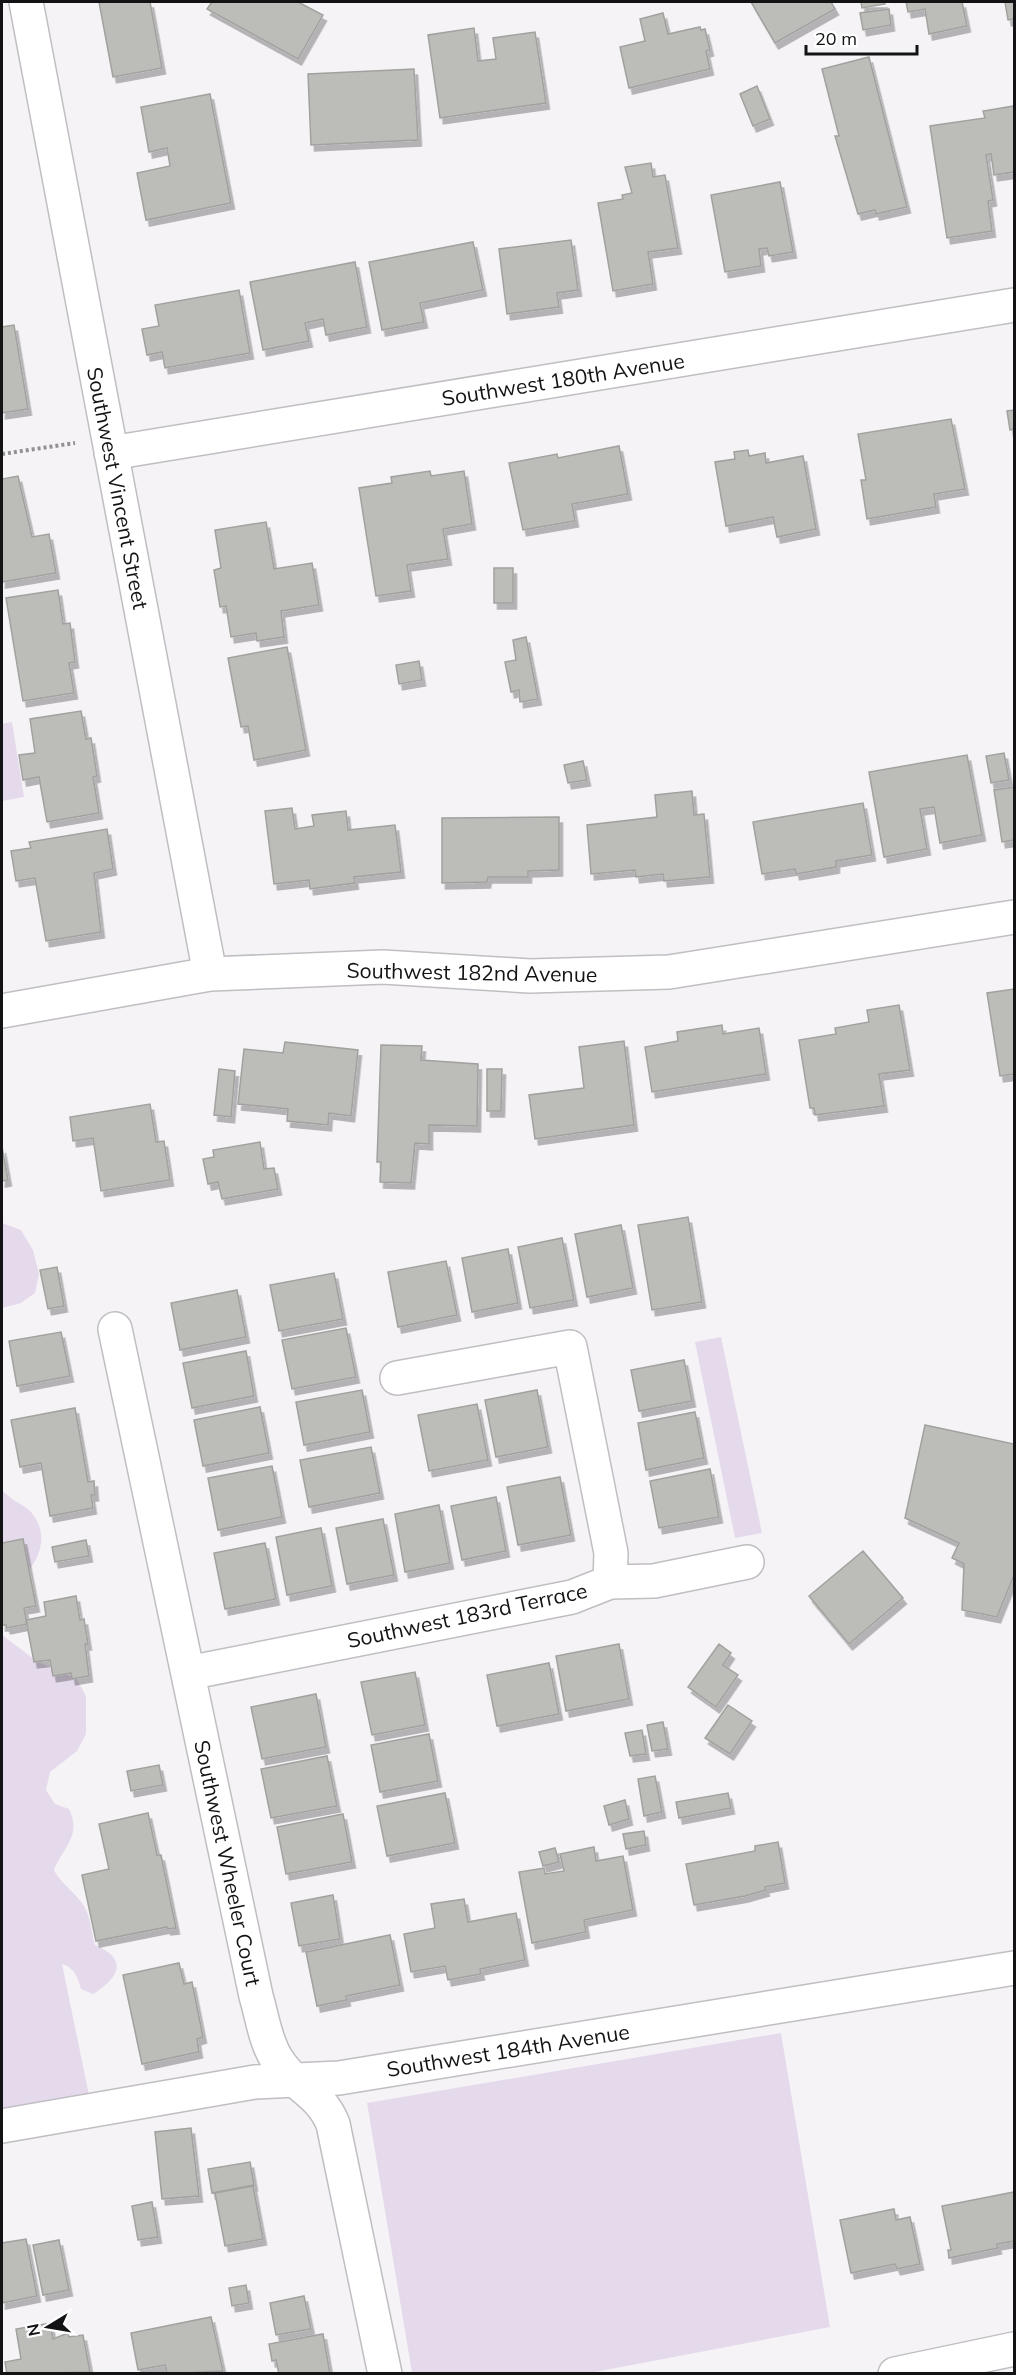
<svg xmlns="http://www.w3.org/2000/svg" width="1016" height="2375" viewBox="0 0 1016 2375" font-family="Mulish,sans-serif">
<defs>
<filter id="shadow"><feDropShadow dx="3.5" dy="6" stdDeviation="0" flood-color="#0004"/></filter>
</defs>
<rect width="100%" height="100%" fill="#f5f3f6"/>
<!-- green -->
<path fill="#e5daec" d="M 12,722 L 24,797 L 2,801 L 2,724 Z
M 2,1223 L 21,1230 L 33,1250 L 39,1274 L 35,1293 L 21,1303 L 2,1308 Z
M 721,1337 L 762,1533 L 735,1538 L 695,1342 Z
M 2,1490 C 11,1501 25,1505 31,1512 C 57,1543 29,1578 2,1593 Z
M 2,1635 L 38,1662 L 76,1678 L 86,1696 L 86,1734 L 77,1751 L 50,1772 L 46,1790 L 55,1804 L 69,1809 C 82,1836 63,1847 54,1870 C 62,1886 81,1896 87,1912 C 91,1922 92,1935 95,1945 C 129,1959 119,1978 93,1994 L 81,1989 C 78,1978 74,1967 62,1964 L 90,2100 L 2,2115 Z
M 781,2033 L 830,2327 L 590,2373 L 412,2373 L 367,2103 Z"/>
<!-- building -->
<path fill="#bcbdb9" stroke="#a1a29f" stroke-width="1.5" filter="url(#shadow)" d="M 99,2 L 150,2 L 162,68 L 113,77 Z
M 212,2 L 298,2 L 323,15 L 298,59 L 207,9 Z
M 751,2 L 831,2 L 835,9 L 775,43 Z
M 861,2 L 884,2 L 885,4 L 862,8 Z
M 906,2 L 962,2 L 967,26 L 929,34 L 925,9 L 908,12 Z
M 1005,2 L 1014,2 L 1014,19 L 1008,20 Z
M 889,9 L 891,25 L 863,30 L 860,13 Z
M 663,13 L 668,34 L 700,27 L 701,30 L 705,29 L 710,50 L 706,51 L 710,69 L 629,88 L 620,47 L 645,41 L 640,19 Z
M 474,28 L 478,61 L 496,59 L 493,38 L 535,32 L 546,103 L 440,118 L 428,35 Z
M 869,57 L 907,207 L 876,214 L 875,210 L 858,214 L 835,136 L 839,136 L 822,69 Z
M 414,69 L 418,140 L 311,145 L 308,74 Z
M 757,86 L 770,119 L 753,126 L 740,94 Z
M 210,94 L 231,203 L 146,220 L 137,173 L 170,166 L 167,148 L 149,152 L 141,107 Z
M 1014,106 L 1014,172 L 994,175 L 991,154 L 986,155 L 993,200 L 988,201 L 992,231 L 947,238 L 930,126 L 985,118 L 983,111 Z
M 651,163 L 653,177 L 665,175 L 678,248 L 648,252 L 653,284 L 613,291 L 598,203 L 623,199 L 622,195 L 632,193 L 625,167 Z
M 780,182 L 793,252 L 769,256 L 767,248 L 759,249 L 761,266 L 725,272 L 711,195 Z
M 571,240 L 578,290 L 557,293 L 559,307 L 507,314 L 499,249 Z
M 473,242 L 483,290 L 420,303 L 424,322 L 382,330 L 369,262 Z
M 355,262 L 367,327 L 326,335 L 323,319 L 305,323 L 309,341 L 263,350 L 250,282 Z
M 239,290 L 250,353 L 165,368 L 162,352 L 147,355 L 142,329 L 159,326 L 155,305 Z
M 14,325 L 28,409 L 2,413 L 2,327 Z
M 1014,410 L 1014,429 L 1010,430 L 1007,411 Z
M 951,419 L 965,489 L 934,494 L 936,507 L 867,519 L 861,480 L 866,480 L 858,434 Z
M 619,446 L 628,494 L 572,504 L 575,521 L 523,530 L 509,463 L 557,454 L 558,458 Z
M 748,450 L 749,456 L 765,453 L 766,463 L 803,456 L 816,529 L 777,537 L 773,517 L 726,526 L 715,462 L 735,459 L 734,452 Z
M 430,471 L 431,476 L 464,471 L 472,524 L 443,529 L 448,559 L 407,565 L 411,591 L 376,596 L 359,488 L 392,483 L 391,477 Z
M 18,476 L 32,537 L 49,534 L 56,573 L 2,582 L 2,479 Z
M 266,522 L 274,569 L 312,563 L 319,605 L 281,611 L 284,637 L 257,641 L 256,633 L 231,637 L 226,606 L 220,607 L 214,570 L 221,568 L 215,530 Z
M 494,568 L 513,568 L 513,603 L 494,603 Z
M 58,590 L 63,624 L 70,623 L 75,662 L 69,663 L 74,693 L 23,701 L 6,598 Z
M 526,637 L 538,699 L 520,702 L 519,690 L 511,692 L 505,662 L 516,660 L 513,640 Z
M 287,647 L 306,750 L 254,760 L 248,726 L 241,727 L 228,658 Z
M 419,661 L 422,680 L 399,684 L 396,665 Z
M 81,711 L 86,739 L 91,738 L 97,776 L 93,777 L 99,813 L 47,822 L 39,777 L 23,780 L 19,755 L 35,753 L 30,719 Z
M 1004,753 L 1009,780 L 991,783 L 986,756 Z
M 967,755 L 982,835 L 940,843 L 934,807 L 920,809 L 927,849 L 884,857 L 869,772 Z
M 583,761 L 587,780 L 568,783 L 564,765 Z
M 1014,787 L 1014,840 L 1002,842 L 994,790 Z
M 692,791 L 694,815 L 704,814 L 710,877 L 664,881 L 663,874 L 636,877 L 635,870 L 591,874 L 587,825 L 657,817 L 655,795 Z
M 863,803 L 872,855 L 836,861 L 836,867 L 796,874 L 795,869 L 762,874 L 753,822 Z
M 292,808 L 295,829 L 314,826 L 312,815 L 346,811 L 348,830 L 395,825 L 401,872 L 354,877 L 355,883 L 310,889 L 309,880 L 274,884 L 265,811 Z
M 559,817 L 559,870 L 528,871 L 528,877 L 488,877 L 487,882 L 442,883 L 442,818 Z
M 107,829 L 113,869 L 94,873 L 101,932 L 46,941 L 35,878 L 16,881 L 11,851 L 31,848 L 29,842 Z
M 1014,989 L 1014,1074 L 1000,1076 L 987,993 Z
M 899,1005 L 910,1070 L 879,1074 L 884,1106 L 815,1115 L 814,1108 L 810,1108 L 799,1040 L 836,1034 L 835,1028 L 869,1022 L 867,1010 Z
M 722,1025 L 723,1034 L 759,1028 L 766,1074 L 652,1092 L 645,1047 L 678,1041 L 677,1032 Z
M 624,1041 L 634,1125 L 535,1139 L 529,1095 L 584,1088 L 579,1047 Z
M 285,1042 L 358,1050 L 351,1116 L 329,1113 L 328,1125 L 287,1121 L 288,1109 L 238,1104 L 244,1049 L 283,1053 Z
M 381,1045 L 422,1046 L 421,1060 L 478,1064 L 477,1126 L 429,1125 L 429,1144 L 415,1143 L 411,1183 L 380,1182 L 381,1162 L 377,1162 Z
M 219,1069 L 235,1071 L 231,1117 L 214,1115 Z
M 487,1069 L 502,1069 L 501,1111 L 487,1111 Z
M 150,1104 L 156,1142 L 164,1141 L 170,1180 L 101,1191 L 93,1138 L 73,1141 L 70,1117 Z
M 260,1142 L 264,1169 L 274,1168 L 278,1189 L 222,1199 L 218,1182 L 208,1184 L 203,1159 L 214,1157 L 213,1150 Z
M 2,1147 L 8,1180 L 2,1181 Z
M 688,1217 L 702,1302 L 652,1310 L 638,1225 Z
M 621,1225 L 633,1288 L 587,1297 L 575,1234 Z
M 562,1238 L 574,1300 L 530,1308 L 518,1247 Z
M 508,1249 L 518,1303 L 472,1312 L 462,1258 Z
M 446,1261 L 457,1315 L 398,1327 L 388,1272 Z
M 57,1267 L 64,1306 L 48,1309 L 40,1270 Z
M 334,1273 L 343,1319 L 279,1331 L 270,1285 Z
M 237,1290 L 246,1337 L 180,1350 L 171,1303 Z
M 346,1328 L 356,1377 L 292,1389 L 282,1340 Z
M 61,1332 L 70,1376 L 17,1386 L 9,1341 Z
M 246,1351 L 254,1396 L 192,1408 L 183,1363 Z
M 684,1360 L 692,1401 L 639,1411 L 631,1370 Z
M 362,1390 L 370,1432 L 304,1445 L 296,1402 Z
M 537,1390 L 548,1447 L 496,1457 L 485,1400 Z
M 477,1404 L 488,1460 L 429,1471 L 418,1415 Z
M 260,1407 L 269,1453 L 203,1466 L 194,1420 Z
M 75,1408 L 88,1482 L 94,1481 L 95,1495 L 91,1495 L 93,1508 L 50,1516 L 41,1463 L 20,1467 L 11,1420 Z
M 695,1412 L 704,1458 L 646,1470 L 638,1423 Z
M 925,1425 L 1014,1444 L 1014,1575 L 997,1617 L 962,1610 L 964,1564 L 952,1558 L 959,1543 L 905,1518 Z
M 371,1447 L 380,1493 L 309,1507 L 300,1460 Z
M 272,1466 L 282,1517 L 218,1530 L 208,1478 Z
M 710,1469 L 719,1517 L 659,1528 L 650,1481 Z
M 560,1477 L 571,1535 L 518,1545 L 507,1487 Z
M 496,1497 L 506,1551 L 462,1560 L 451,1506 Z
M 439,1505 L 450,1563 L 405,1572 L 395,1514 Z
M 383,1519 L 394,1575 L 347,1584 L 336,1528 Z
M 321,1528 L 332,1586 L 287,1595 L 276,1537 Z
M 23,1539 L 36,1606 L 24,1608 L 27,1624 L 7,1628 L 6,1625 L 2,1625 L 2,1543 Z
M 86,1540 L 89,1556 L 55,1562 L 52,1547 Z
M 265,1543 L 276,1599 L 225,1609 L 214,1553 Z
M 863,1551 L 903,1598 L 849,1644 L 809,1596 Z
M 76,1596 L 80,1620 L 84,1619 L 88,1644 L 85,1644 L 89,1676 L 72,1679 L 71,1673 L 53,1676 L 50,1660 L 34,1662 L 26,1620 L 46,1616 L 44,1602 Z
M 619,1644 L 629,1699 L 566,1711 L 556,1656 Z
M 719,1644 L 731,1653 L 723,1665 L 738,1675 L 716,1707 L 688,1687 Z
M 549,1663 L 559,1714 L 497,1726 L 487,1675 Z
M 415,1672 L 425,1725 L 372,1735 L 361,1682 Z
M 316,1694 L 326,1747 L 262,1759 L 251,1707 Z
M 728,1705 L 752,1721 L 730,1754 L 705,1738 Z
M 663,1722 L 668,1749 L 652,1751 L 647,1725 Z
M 642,1730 L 646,1754 L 630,1756 L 625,1733 Z
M 429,1734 L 438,1781 L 380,1792 L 371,1745 Z
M 327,1756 L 337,1806 L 271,1818 L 261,1769 Z
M 159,1765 L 163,1785 L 131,1791 L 127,1771 Z
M 655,1776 L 662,1812 L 644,1816 L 638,1779 Z
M 445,1793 L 455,1843 L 387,1856 L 377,1806 Z
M 728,1793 L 731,1808 L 679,1818 L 676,1802 Z
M 625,1800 L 629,1819 L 609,1825 L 604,1806 Z
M 148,1813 L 157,1855 L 161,1855 L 176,1928 L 167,1929 L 167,1927 L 96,1941 L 82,1875 L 109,1869 L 99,1824 Z
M 343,1814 L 352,1862 L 286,1874 L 277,1827 Z
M 644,1831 L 646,1845 L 626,1849 L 623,1834 Z
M 778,1842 L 785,1883 L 765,1887 L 766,1890 L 745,1896 L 694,1905 L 686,1864 L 755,1851 L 755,1846 Z
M 594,1847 L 596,1861 L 623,1856 L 633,1910 L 584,1920 L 586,1932 L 532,1943 L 519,1872 L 544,1868 L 545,1874 L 564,1871 L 560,1854 Z
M 555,1848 L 559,1862 L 543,1866 L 539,1852 Z
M 333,1895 L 340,1939 L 299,1946 L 291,1903 Z
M 464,1899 L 468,1922 L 516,1913 L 525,1960 L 480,1969 L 481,1974 L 448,1980 L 445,1966 L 411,1972 L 404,1934 L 435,1928 L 431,1904 Z
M 390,1935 L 400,1985 L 346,1996 L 347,2000 L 317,2006 L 306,1952 Z
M 179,1963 L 184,1984 L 192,1982 L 203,2037 L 197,2039 L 199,2052 L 142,2064 L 123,1975 Z
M 191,2128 L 199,2196 L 162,2199 L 155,2132 Z
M 250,2162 L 254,2185 L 212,2193 L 208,2169 Z
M 253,2186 L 263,2239 L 225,2246 L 215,2193 Z
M 1014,2192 L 1014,2241 L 997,2244 L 998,2248 L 949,2258 L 948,2250 L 951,2250 L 942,2206 Z
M 152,2202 L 158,2237 L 138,2240 L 132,2206 Z
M 894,2209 L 896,2220 L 910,2217 L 920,2264 L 897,2269 L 895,2264 L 851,2273 L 840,2220 Z
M 26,2239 L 37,2296 L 2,2303 L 2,2243 Z
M 59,2240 L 69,2290 L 43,2295 L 33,2245 Z
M 246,2285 L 249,2303 L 232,2306 L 229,2288 Z
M 304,2296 L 311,2329 L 276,2335 L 270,2303 Z
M 211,2317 L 223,2371 L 167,2374 L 165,2365 L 138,2370 L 131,2333 Z
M 50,2323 L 53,2339 L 68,2333 L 69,2337 L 83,2335 L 90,2372 L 7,2374 L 5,2362 L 21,2359 L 16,2329 Z
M 323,2334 L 330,2374 L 279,2374 L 276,2360 L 272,2361 L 269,2344 Z"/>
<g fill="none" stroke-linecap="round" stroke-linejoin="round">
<defs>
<path id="minor" d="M 26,2 L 210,974
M 111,453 L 1014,305
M 2,1011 L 210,974 L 383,967 L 530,976 L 669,972 L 1014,917
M 115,1329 L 256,1996 C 262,2016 265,2040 276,2058 C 292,2086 319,2090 333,2124 L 385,2374
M 397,1378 L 570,1347 L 611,1553 L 610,1582
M 188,1673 L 572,1597 L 610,1582 L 654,1581 L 747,1562
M 2,2126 L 255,2082 L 339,2078 L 1014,1968"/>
<path id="major" d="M 895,2374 L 1014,2349"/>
</defs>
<!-- minor casing -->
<use href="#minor" stroke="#c0bec2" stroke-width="36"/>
<!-- major casing -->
<use href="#major" stroke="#c0bec2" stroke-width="36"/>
<!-- path -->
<path stroke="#929093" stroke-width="4" stroke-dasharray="3 3" stroke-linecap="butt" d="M 2,454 L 75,443"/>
<!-- minor -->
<use href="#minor" stroke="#fff" stroke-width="33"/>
<!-- major -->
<use href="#major" stroke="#fff" stroke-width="33"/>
</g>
<g text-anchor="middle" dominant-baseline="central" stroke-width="4.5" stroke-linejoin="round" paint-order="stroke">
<!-- street labels -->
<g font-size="21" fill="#131214" stroke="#fff">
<text transform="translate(563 379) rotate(-9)">Southwest 180th Avenue</text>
<text transform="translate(118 488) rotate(79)">Southwest Vincent Street</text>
<text transform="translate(472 972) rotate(1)">Southwest 182nd Avenue</text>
<text transform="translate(467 1615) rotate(-12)">Southwest 183rd Terrace</text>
<text transform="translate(228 1863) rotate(78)">Southwest Wheeler Court</text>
<text transform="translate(508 2050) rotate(-9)">Southwest 184th Avenue</text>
</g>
</g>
<!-- border -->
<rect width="1016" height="2375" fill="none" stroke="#131214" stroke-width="6"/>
<!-- north arrow -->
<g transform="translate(48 2327) rotate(259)" stroke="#ffffff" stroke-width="4.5" paint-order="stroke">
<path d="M0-4.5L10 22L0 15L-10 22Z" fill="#131214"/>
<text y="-9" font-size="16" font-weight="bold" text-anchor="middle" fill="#131214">N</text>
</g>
<!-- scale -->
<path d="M806 45v9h111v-9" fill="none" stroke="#131214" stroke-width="3"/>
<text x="815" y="45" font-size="18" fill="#131214" stroke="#ffffff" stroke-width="4.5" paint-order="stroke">20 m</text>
</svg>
